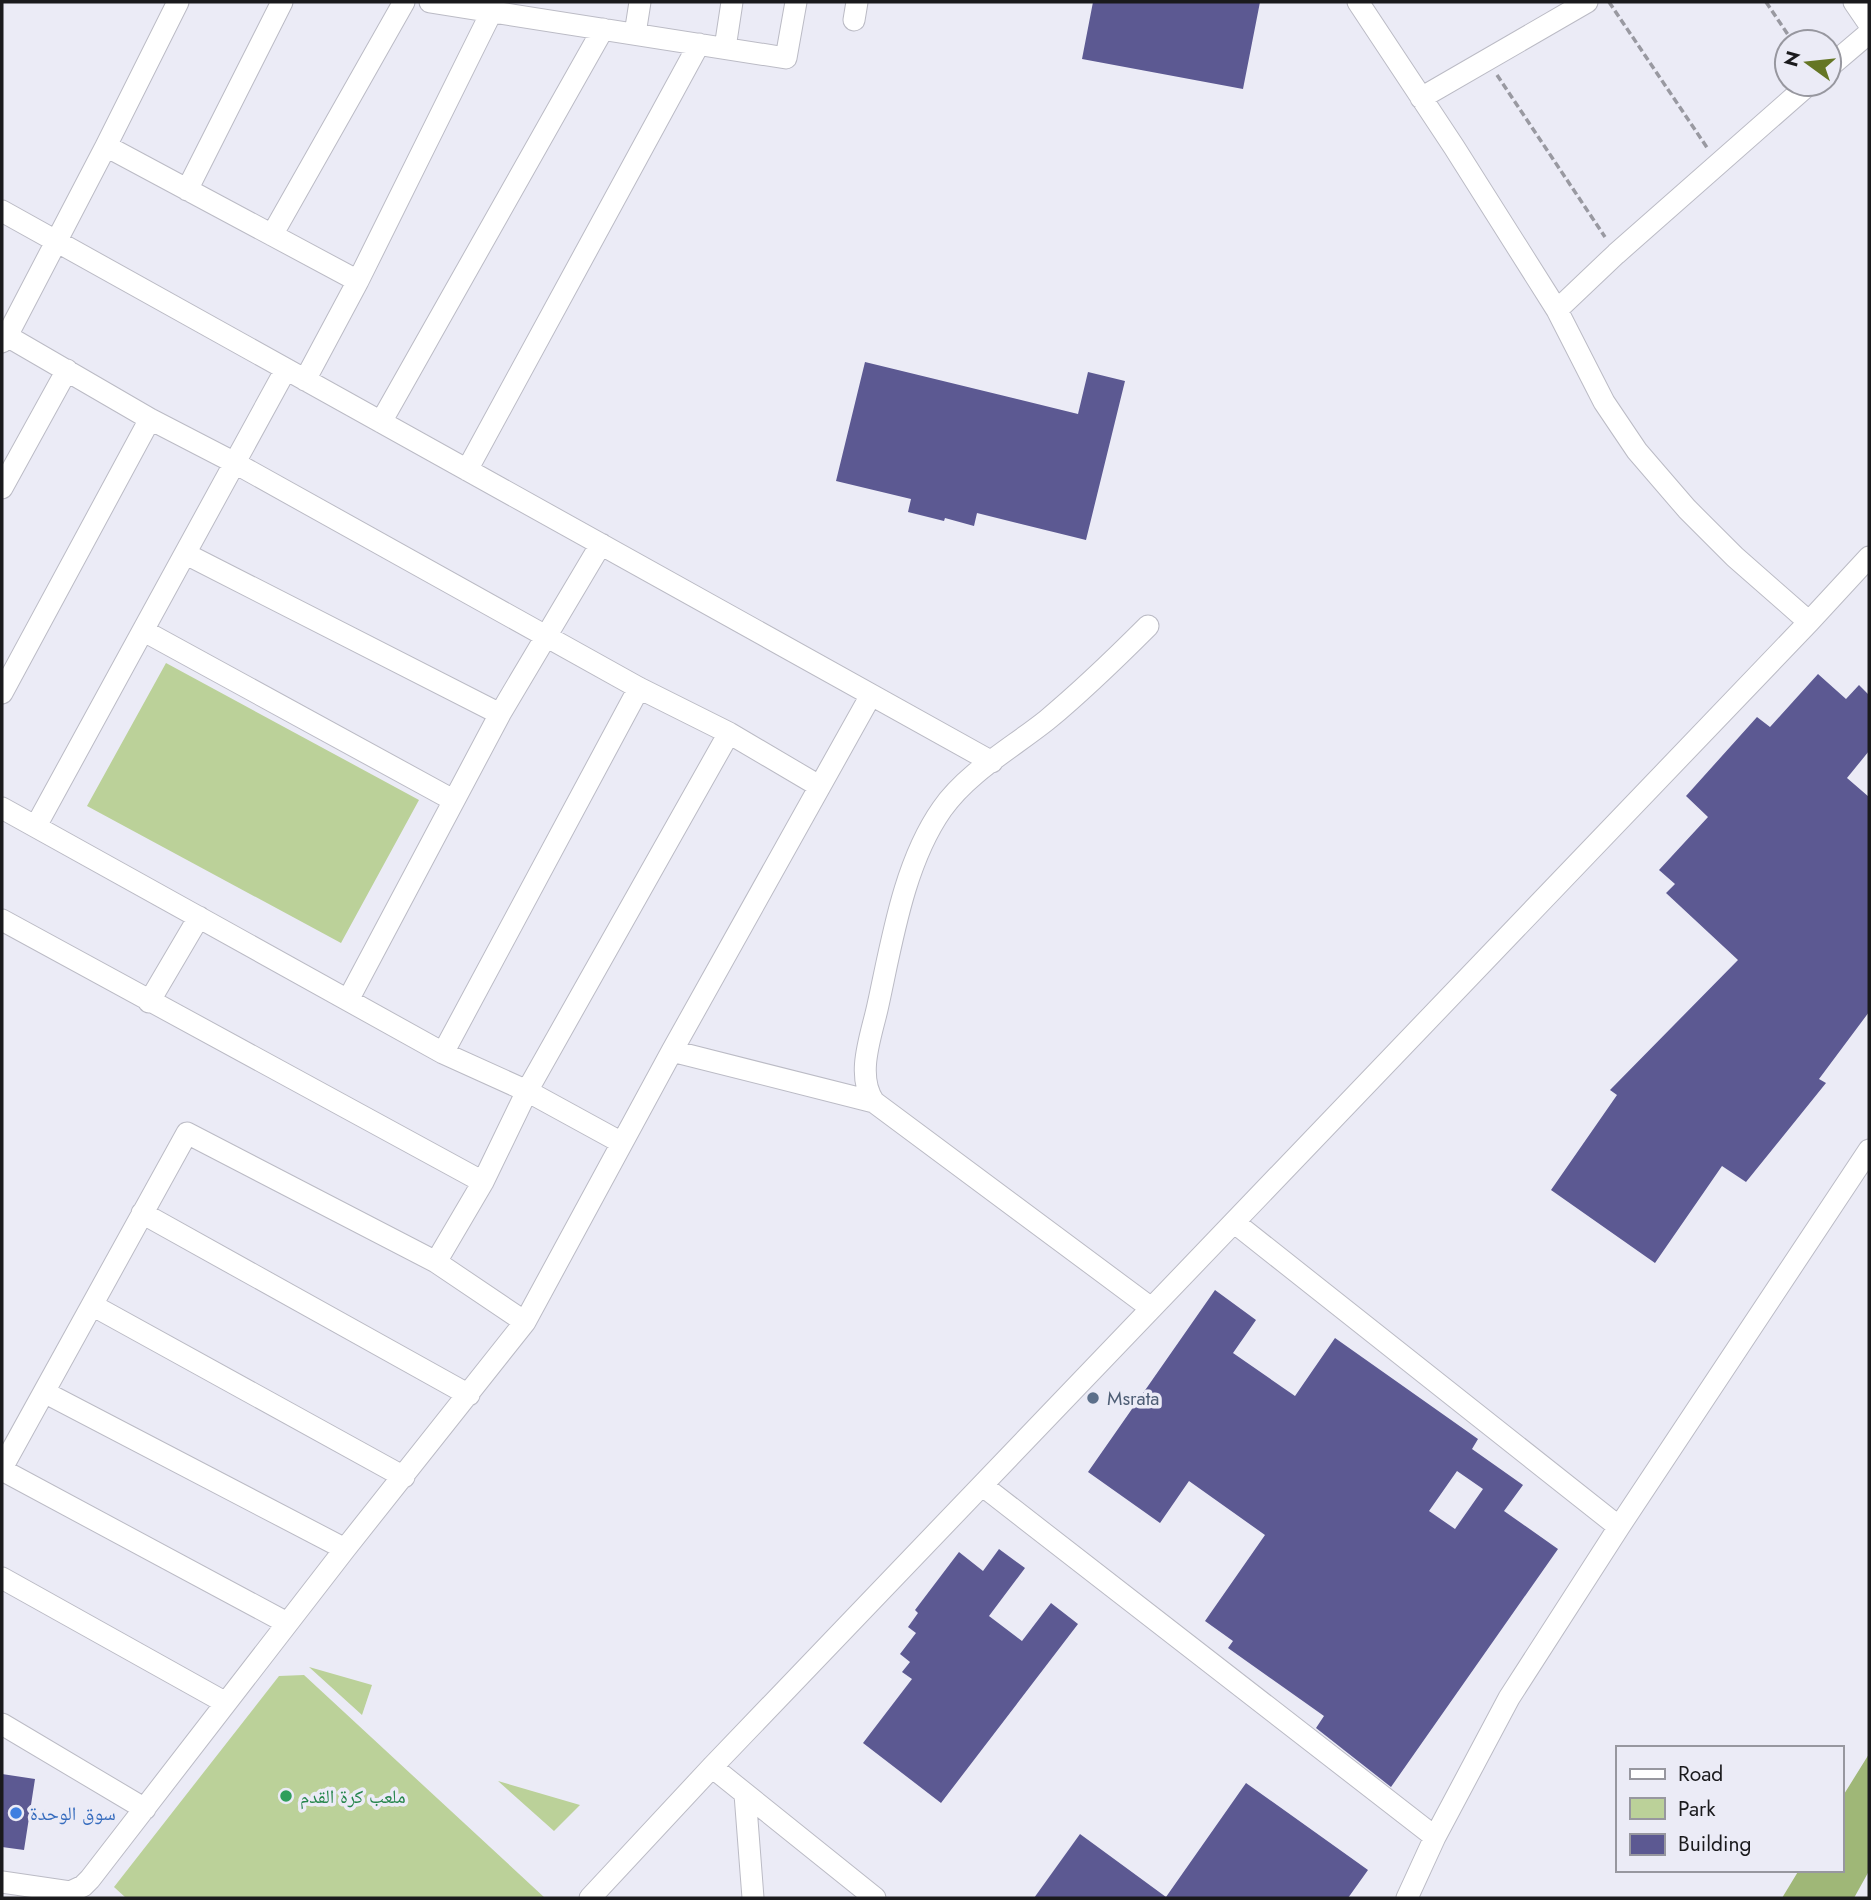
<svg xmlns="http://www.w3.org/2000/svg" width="1871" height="1900" viewBox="0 0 1871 1900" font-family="Jost,'Noto Naskh Arabic',sans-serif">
<rect width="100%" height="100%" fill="#ebebf6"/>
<!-- green -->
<path fill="#bbd199" d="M 166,663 L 419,800 L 341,943 L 87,806 Z
M 309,1667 L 372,1685 L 362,1715 Z
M 304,1675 L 545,1898 L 126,1898 L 114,1887 L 279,1676 Z
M 498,1781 L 580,1805 L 554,1831 Z"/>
<!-- forest -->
<path fill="#9fb777" d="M 1869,1754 L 1869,1871 L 1854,1898 L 1782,1898 L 1799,1870 L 1841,1870 L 1841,1799 Z"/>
<!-- building -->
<path fill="#5c5992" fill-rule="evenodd" d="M 1093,2 L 1260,2 L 1243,89 L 1082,59 Z
M 865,362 L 1078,414 L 1088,372 L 1125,381 L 1086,540 L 977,513 L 974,526 L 945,518 L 944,521 L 908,512 L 911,499 L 836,481 Z
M 1818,674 L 1846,699 L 1859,685 L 1869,695 L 1869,751 L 1847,778 L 1869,797 L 1869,1012 L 1819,1079 L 1826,1083 L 1746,1182 L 1722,1166 L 1655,1263 L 1551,1190 L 1617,1095 L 1610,1090 L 1738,960 L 1666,893 L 1675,884 L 1659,870 L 1708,817 L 1686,796 L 1757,717 L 1770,727 Z
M 1215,1290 L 1256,1320 L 1233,1353 L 1295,1396 L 1335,1338 L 1478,1439 L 1472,1449 L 1523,1485 L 1504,1511 L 1558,1549 L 1391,1787 L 1316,1728 L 1324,1716 L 1228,1648 L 1233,1641 L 1205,1621 L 1265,1535 L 1189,1481 L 1160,1523 L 1088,1472 ZM 1457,1471 L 1483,1489 L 1455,1529 L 1429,1511 Z
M 999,1549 L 1025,1568 L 989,1616 L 1022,1641 L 1051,1603 L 1078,1624 L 941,1803 L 863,1743 L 912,1679 L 902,1672 L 910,1662 L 900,1654 L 916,1633 L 908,1627 L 918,1613 L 915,1610 L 959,1552 L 983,1571 Z
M 2,1774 L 35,1779 L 24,1850 L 2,1847 Z
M 1246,1783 L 1368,1870 L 1348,1898 L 1034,1898 L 1080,1834 L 1166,1897 Z"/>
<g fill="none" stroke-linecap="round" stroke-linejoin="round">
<defs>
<path id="minor" d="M 430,2 L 786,58 L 796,2
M 1358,2 L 1454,147 L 1557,310 L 1604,402 L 1637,451 L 1687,509 L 1735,557 L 1809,622
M 1854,2 L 1869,24
M 854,20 L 857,2
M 635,34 L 640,2
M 725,48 L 732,2
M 1829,67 L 1869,33
M 1421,98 L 1587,2
M 106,146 L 358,281
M 187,190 L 282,2
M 2,211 L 992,762
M 272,235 L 404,2
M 1557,310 L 1616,254 L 1809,84
M 7,336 L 150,419 L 235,463 L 639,688 L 729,733 L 819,786
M 2,342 L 7,336 L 106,146 L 178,2
M 305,380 L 358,281 L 492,11
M 381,422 L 603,29
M 467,470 L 699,44
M 2,488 L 67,370
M 186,554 L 500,714
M 1148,626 C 1115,659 1082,691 1047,720 C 1012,748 968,772 942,809 C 904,863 892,941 878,1005 C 872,1034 855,1075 874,1102 L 1151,1308
M 144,631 L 453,800
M 2,693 L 150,419
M 2,808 L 443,1053 L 527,1091 L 622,1143
M 36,826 L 286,369
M 2,920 L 483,1182
M 348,1000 L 500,714 L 601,544
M 149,1002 L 199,917
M 672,1051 L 874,1102
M 443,1053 L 639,688
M 142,1213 L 469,1395
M 1235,1223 L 1619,1527
M 436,1262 L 483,1182 L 527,1091 L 729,733
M 92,1305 L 404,1477
M 44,1392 L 345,1549
M 2,1468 L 187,1133 L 436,1262 L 525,1322
M 2,1470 L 287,1623
M 983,1486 L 1435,1837
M 2,1578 L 226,1703
M 2,1724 L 145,1809
M 712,1767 L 875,1898
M 745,1794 L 753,1898
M 2,1882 L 70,1892 L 83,1886 L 90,1879 L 345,1549 L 525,1322 L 672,1051 L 871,695
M 590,1898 L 712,1767 L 1809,622 L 1869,557
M 1407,1898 L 1435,1837 L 1509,1698 L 1619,1527 L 1869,1150"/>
</defs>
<!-- minor casing -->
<use href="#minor" stroke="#bbbbc5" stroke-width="23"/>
<!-- path -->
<path stroke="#9999a1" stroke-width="3.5" stroke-dasharray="7 3.5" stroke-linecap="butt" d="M 1609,2 L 1708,149
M 1766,2 L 1793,42
M 1497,75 L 1605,237"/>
<!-- minor -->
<use href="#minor" stroke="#fff" stroke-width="21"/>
</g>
<!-- markers -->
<circle fill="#5c6f8a" stroke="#ebebf6" stroke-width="2.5" cx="1093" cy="1398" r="7"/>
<circle fill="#2e9e5b" stroke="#ebebf6" stroke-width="2.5" cx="286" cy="1796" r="7"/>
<circle fill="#3f7fe0" stroke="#ebebf6" stroke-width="2.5" cx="16" cy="1813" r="7"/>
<g text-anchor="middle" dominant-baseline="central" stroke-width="7" stroke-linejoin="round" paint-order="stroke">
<!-- service labels -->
<g font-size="19" fill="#4e5e75" stroke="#ebebf6" text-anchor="start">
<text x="1107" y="1398">Msrata</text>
</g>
<!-- leisure labels -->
<g font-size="19" fill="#27864d" stroke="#ebebf6" text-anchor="start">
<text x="300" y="1796">ملعب كرة القدم</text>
</g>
<!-- shop labels -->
<g font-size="19" fill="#366cbe" stroke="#ebebf6" text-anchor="start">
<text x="30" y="1813">سوق الوحدة</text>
</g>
</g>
<!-- border -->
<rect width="1871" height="1900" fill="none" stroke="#1a1a1d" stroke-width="7"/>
<!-- legend -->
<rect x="1616" y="1746" width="228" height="126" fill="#ebebf6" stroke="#97979f" stroke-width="2"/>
<rect x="1630" y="1769" width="35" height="10" fill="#ffffff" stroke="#97979f" stroke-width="2"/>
<text x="1678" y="1781" font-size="21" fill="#1a1a1d">Road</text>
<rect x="1630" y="1798" width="35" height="21" fill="#bbd199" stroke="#97979f" stroke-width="2"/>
<text x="1678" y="1816" font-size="21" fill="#1a1a1d">Park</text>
<rect x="1630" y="1834" width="35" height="21" fill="#5c5992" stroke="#97979f" stroke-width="2"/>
<text x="1678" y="1851" font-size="21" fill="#1a1a1d">Building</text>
<!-- north arrow -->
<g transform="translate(1808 63) rotate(285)"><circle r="33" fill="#ebebf6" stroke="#97979f" stroke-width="2"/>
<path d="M0-5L12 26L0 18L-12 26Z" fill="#657624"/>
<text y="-10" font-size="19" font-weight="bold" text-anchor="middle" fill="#1a1a1d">N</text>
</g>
</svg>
